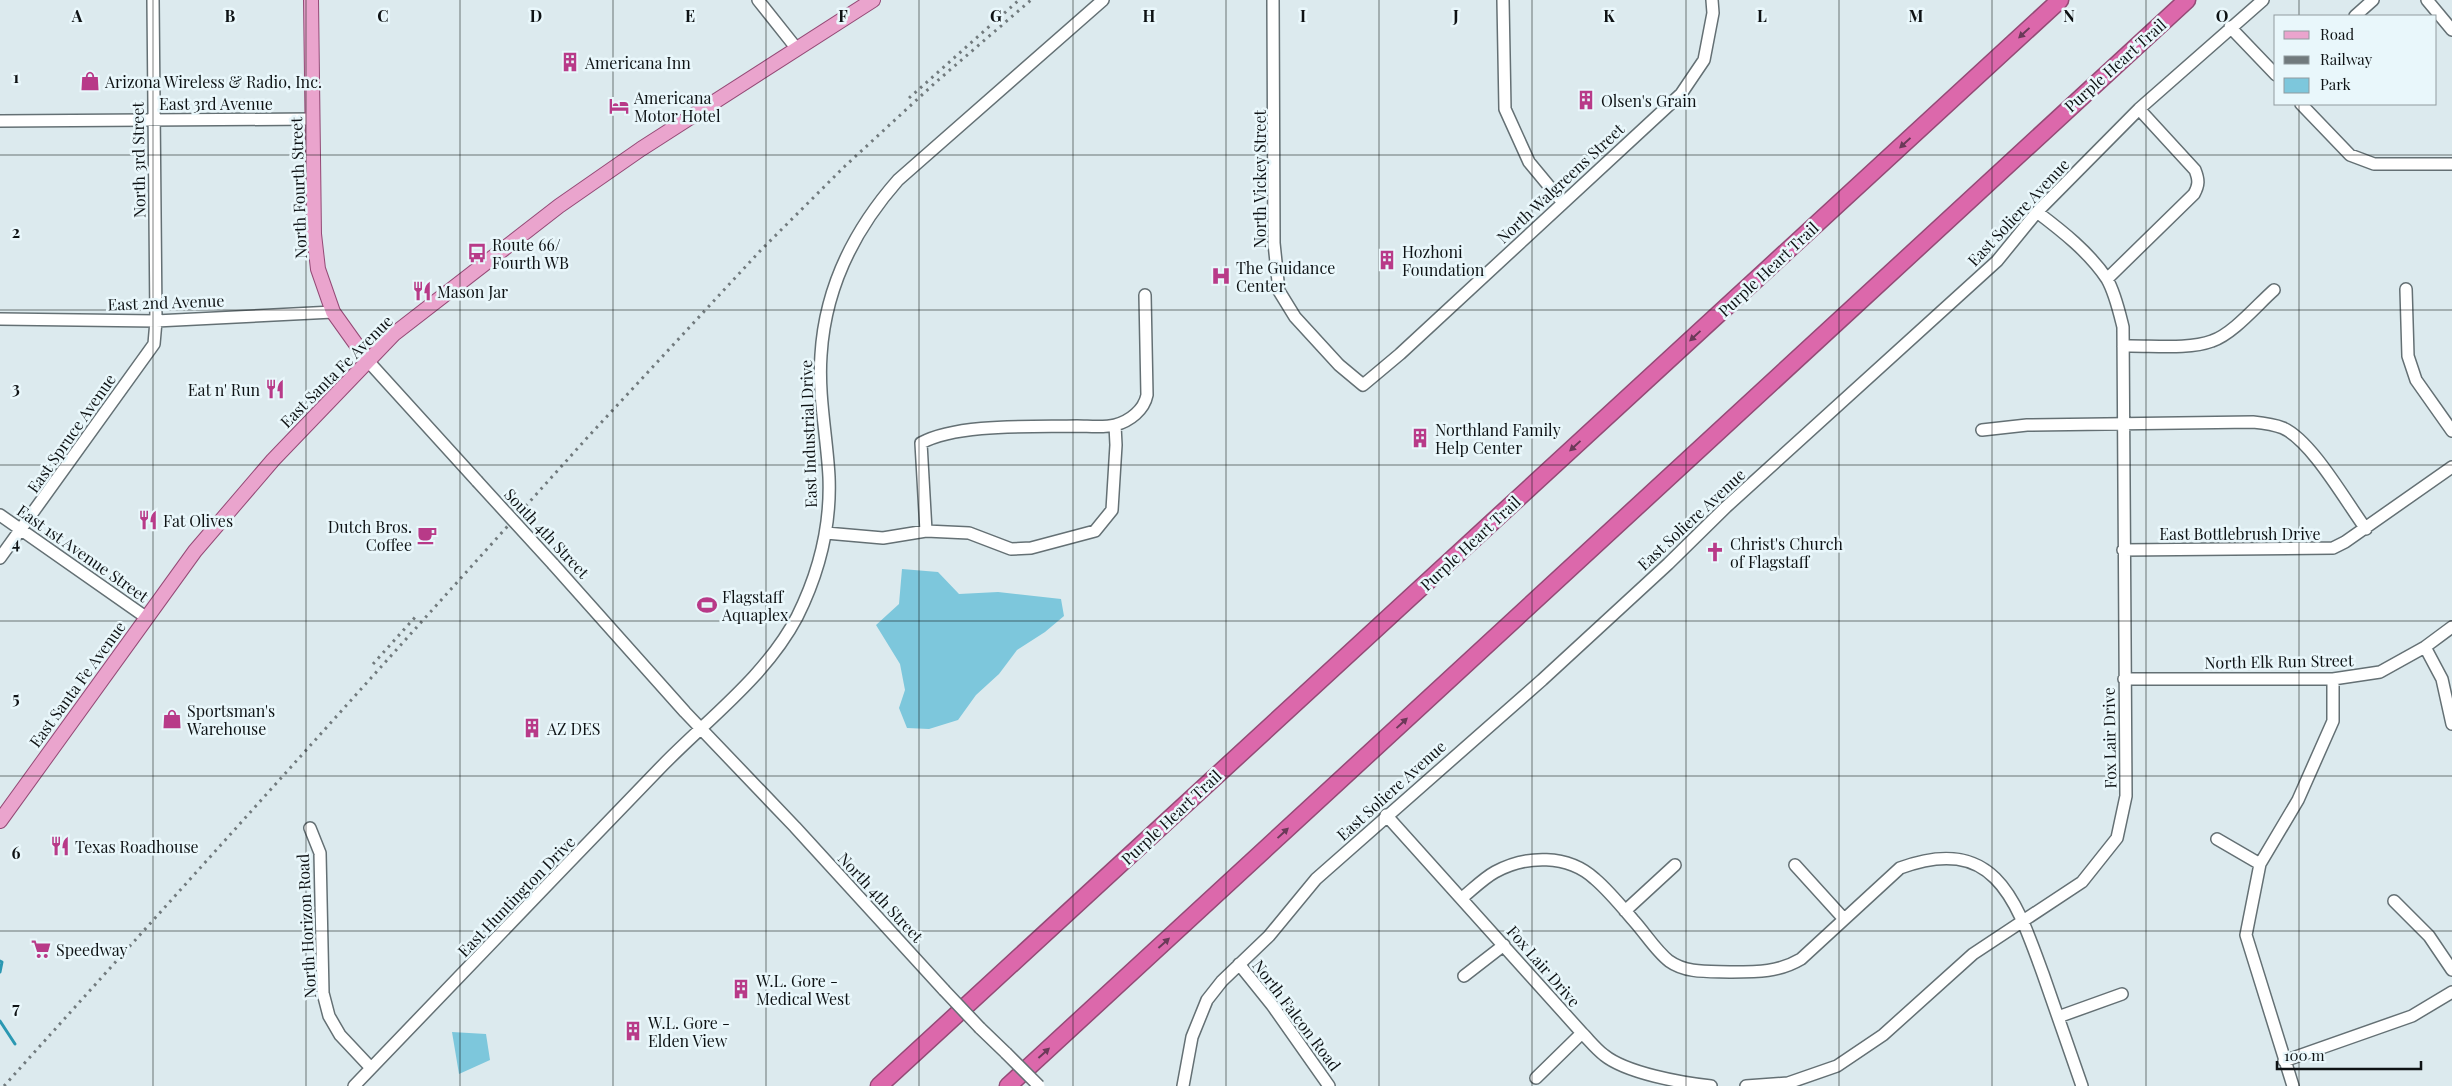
<svg xmlns="http://www.w3.org/2000/svg" width="2452" height="1086" viewBox="0 0 2452 1086" font-family="'Playfair Display',serif">
<rect width="100%" height="100%" fill="#dceaee"/>
<!-- green -->
<path fill="#7dc7dc" d="M 902,569 L 938,572 L 959,594 L 998,592 L 1061,599 L 1064,616 L 1045,632 L 1017,650 L 999,674 L 976,695 L 958,720 L 929,729 L 907,728 L 899,708 L 905,690 L 900,664 L 876,625 L 899,604 Z
M 452,1032 L 486,1034 L 490,1060 L 459,1074 Z"/>
<g fill="none" stroke-linecap="round" stroke-linejoin="round">
<!-- stream -->
<path stroke="#2b98b2" stroke-width="3" d="M 0,961 L 2,962 L 0,972
M 0,1021 L 15,1044"/>
<defs>
<path id="minor" d="M 758,0 L 797,49
M 1273,0 L 1274,243 L 1279,291 L 1295,317 L 1339,365 L 1363,385 L 1400,354 L 1681,94 L 1704,60 L 1713,13 L 1712,0
M 1503,0 L 1505,109 L 1529,162 L 1563,203
M 2427,0 L 2452,30
M 2355,16 L 2373,0
M 2230,27 L 2276,75
M 2301,104 L 2350,155 L 2374,164 L 2452,164
M 0,121 L 313,119
M 2107,279 L 2194,194 C 2199,185 2199,180 2195,170 L 2139,109
M 2406,289 L 2408,356 L 2416,380 L 2452,431
M 0,319 L 156,321 L 333,312
M 2123,346 C 2149,345 2188,350 2212,341 C 2233,334 2257,305 2274,290
M 368,361 L 477,481
M 1982,430 L 2027,425 L 2253,422 C 2263,423 2273,424 2283,428 C 2312,441 2346,502 2366,529
M 0,515 L 147,618
M 926,531 L 921,443 C 958,423 1033,427 1077,426 C 1088,426 1104,428 1115,425 C 1130,421 1144,410 1147,395 L 1145,295
M 826,533 L 883,538 L 926,531 L 969,533 L 1011,549 L 1031,548 L 1095,531 L 1112,510 L 1116,445 L 1115,425
M 2123,550 L 2333,548 L 2345,542 L 2452,467
M 0,558 L 154,344 L 156,321 L 153,0
M 553,564 L 685,712 L 795,827 L 944,990
M 2425,647 L 2442,679 L 2452,724
M 2124,679 L 2333,679 L 2380,672 L 2425,647 L 2452,627
M 1386,815 L 1582,1033 C 1589,1040 1596,1049 1604,1055 C 1626,1073 1682,1083 1711,1086
M 310,828 L 320,853 L 323,993 L 329,1016 L 340,1035 L 371,1068
M 2217,839 L 2260,864
M 1795,865 L 1844,919
M 1462,898 C 1473,889 1484,878 1495,872 C 1526,855 1568,854 1595,879 C 1609,891 1622,907 1634,921 C 1645,933 1656,951 1669,961 C 1687,974 1711,971 1732,972 C 1758,972 1779,972 1801,959 L 1900,868 C 1995,833 2016,900 2043,974 C 2056,1011 2069,1049 2082,1086
M 2394,901 L 2429,936 L 2452,970
M 1625,911 L 1675,865
M 1239,964 L 1272,1005 L 1329,1086
M 1464,976 L 1504,945
M 2058,1017 L 2122,994
M 980,1028 L 1006,1053
M 2284,1061 L 2412,1016 L 2452,992
M 1536,1078 L 1582,1033
M 354,1086 C 456,979 560,872 663,765 C 709,718 766,676 797,617 C 819,573 831,526 829,477 C 827,437 818,396 821,355 C 825,288 854,230 898,180 L 1103,0
M 1183,1086 L 1192,1037 L 1207,1000 L 1222,981 L 1269,936 L 1316,879 L 1542,680 L 1668,564 L 1726,507 L 1997,261 L 2037,212 L 2139,109 L 2263,0
M 1746,1086 L 1788,1083 L 1837,1066 L 1883,1035 L 1973,954 L 2082,882 L 2117,838 L 2126,796 L 2123,327 C 2119,311 2115,293 2107,279 C 2089,252 2062,231 2037,212
M 2293,1086 L 2246,935 L 2260,864 L 2298,800 L 2333,721 L 2333,679"/>
<path id="major" d="M 311,0 L 314,234 L 318,269 L 333,312 L 368,361
M 0,821 L 195,551 L 273,460 L 394,334 L 559,206 L 641,149 L 873,0"/>
<path id="highway" d="M 879,1086 L 2060,0
M 1008,1086 L 2187,0"/>
</defs>
<!-- minor casing -->
<use href="#minor" stroke="#647074" stroke-width="14"/>
<!-- major casing -->
<use href="#major" stroke="#944a76" stroke-width="16"/>
<!-- highway casing -->
<use href="#highway" stroke="#944a76" stroke-width="19"/>
<!-- minor -->
<use href="#minor" stroke="#fff" stroke-width="11"/>
<!-- major -->
<use href="#major" stroke="#eaa4cd" stroke-width="14"/>
<!-- highway -->
<use href="#highway" stroke="#dc68ab" stroke-width="16"/>
<!-- rail -->
<path stroke="#717a7d" stroke-width="3" stroke-dasharray="2.5 5" stroke-linecap="butt" d="M 909,98 L 1019,0
M 373,664 L 418,614
M 4,1086 L 586,439 L 761,250 L 844,167 L 936,82 L 1031,0"/>
<defs>
<path id="minor-bridge" d="M 477,481 L 553,564
M 944,990 L 980,1028
M 1006,1053 L 1039,1086"/>
</defs>
<!-- minor-bridge casing -->
<use href="#minor-bridge" stroke="#647074" stroke-width="14" stroke-linecap="butt"/>
<!-- minor-bridge -->
<use href="#minor-bridge" stroke="#fff" stroke-width="11"/>
</g>
<!-- one-way arrows -->
<defs><path id="oneway-solid" d="M-6-.8H1V-3.2L6.5 0L1 3.2V.8H-6Z" transform="scale(1.25)"/></defs>
<g fill="#6b3958">
<use href="#oneway-solid" transform="translate(2024 33) rotate(137)"/>
<use href="#oneway-solid" transform="translate(1905 143) rotate(137)"/>
<use href="#oneway-solid" transform="translate(1695 336) rotate(137)"/>
<use href="#oneway-solid" transform="translate(1575 446) rotate(137)"/>
<use href="#oneway-solid" transform="translate(1402 723) rotate(-43)"/>
<use href="#oneway-solid" transform="translate(1283 833) rotate(-43)"/>
<use href="#oneway-solid" transform="translate(1164 943) rotate(-42)"/>
<use href="#oneway-solid" transform="translate(1044 1053) rotate(-42)"/>
</g>
<!-- grid -->
<path fill="none" stroke="#0e1214" stroke-width="1" stroke-opacity="0.55" d="M 153,0 L 153,1086M 306,0 L 306,1086M 460,0 L 460,1086M 613,0 L 613,1086M 766,0 L 766,1086M 919,0 L 919,1086M 1073,0 L 1073,1086M 1226,0 L 1226,1086M 1379,0 L 1379,1086M 1532,0 L 1532,1086M 1686,0 L 1686,1086M 1839,0 L 1839,1086M 1992,0 L 1992,1086M 2146,0 L 2146,1086M 2299,0 L 2299,16M 2299,104 L 2299,1086M 0,155 L 2452,155M 0,310 L 2452,310M 0,465 L 2452,465M 0,621 L 2452,621M 0,776 L 2452,776M 0,931 L 2452,931"/>
<!-- icons -->
<defs>
<symbol id="building-bare" viewBox="-9 -9 18 18"><path d="M-4-6H4V6H1V3H-1V6H-4ZM-2.5-4.3h1.7v1.8h-1.7ZM.8-4.3h1.7v1.8H.8ZM-2.5-1h1.7V.8h-1.7ZM.8-1h1.7V.8H.8Z" fill="#b83a88" stroke="#e9f7fb" stroke-width="2.5" paint-order="stroke"/></symbol>
<symbol id="shop-bare" viewBox="-9 -9 18 18"><path d="M-5-2.5h2.3a2.7 3.5 0 0 1 5.4 0H5L5.5 6h-11ZM-1.5-2.5h3a1.5 2.3 0 0 0-3 0Z" fill="#b83a88" stroke="#e9f7fb" stroke-width="2.5" paint-order="stroke"/></symbol>
<symbol id="hotel-bare" viewBox="-9 -9 18 18"><path d="M-6-4.5h1.5V1H6V5H4.5V3h-9V5H-6ZM-4 0a1.8 1.8 0 1 1 3.6 0ZM.5 0V-2.5h3Q6-2.5 6 0Z" fill="#b83a88" stroke="#e9f7fb" stroke-width="2.5" paint-order="stroke"/></symbol>
<symbol id="bus-bare" viewBox="-9 -9 18 18"><path d="M-5-6H5V4H4V6H2V4H-2V6H-4V4H-5ZM-3.5-4V0h7V-4ZM-3.5 1.2v1.5H-2V1.2ZM2 1.2v1.5H3.5V1.2Z" fill="#b83a88" stroke="#e9f7fb" stroke-width="2.5" paint-order="stroke"/></symbol>
<symbol id="hospital-bare" viewBox="-9 -9 18 18"><path d="M-5-5h3v3.5h4V-5h3V5h-3V1.5h-4V5h-3Z" fill="#b83a88" stroke="#e9f7fb" stroke-width="2.5" paint-order="stroke"/></symbol>
<symbol id="restaurant-bare" viewBox="-9 -9 18 18"><path d="M-5-6h1v4h1v-4h1v4h1v-4h1v5L-1.5 .5V6h-2V.5L-5-1ZM5-6V6H3V1.5H1.5Q1.5-4 5-6Z" fill="#b83a88" stroke="#e9f7fb" stroke-width="2.5" paint-order="stroke"/></symbol>
<symbol id="cafe-bare" viewBox="-9 -9 18 18"><path d="M-5.5-4.5H6V0H3Q3 3.5 0 3.5H-2.5Q-5.5 3.5-5.5 0ZM3-3.2v2h1.7v-2ZM-6 4.5H4V6H-6Z" fill="#b83a88" stroke="#e9f7fb" stroke-width="2.5" paint-order="stroke"/></symbol>
<symbol id="church-bare" viewBox="-9 -9 18 18"><path d="M-1.2-6h2.4v3.5h3.3v2.4h-3.3V6h-2.4V-.1h-3.3v-2.4h3.3Z" fill="#b83a88" stroke="#e9f7fb" stroke-width="2.5" paint-order="stroke"/></symbol>
<symbol id="stadium-bare" viewBox="-9 -9 18 18"><path d="M0-5a6.5 5 0 1 0 0 10a6.5 5 0 1 0 0-10ZM-3.5-1.8h7v3.6h-7Z" fill="#b83a88" stroke="#e9f7fb" stroke-width="2.5" paint-order="stroke"/></symbol>
<symbol id="supermarket-bare" viewBox="-9 -9 18 18"><path d="M-6-5.5h2.5l.6 2H6L4.5 2H-2.5L-4.4-4H-6ZM-1.5 3.2a1.3 1.3 0 1 0 .1 0ZM3 3.2a1.3 1.3 0 1 0 .1 0Z" fill="#b83a88" stroke="#e9f7fb" stroke-width="2.5" paint-order="stroke"/></symbol>
</defs>
<g fill-rule="evenodd">
<use href="#building-bare" x="556" y="48" width="28" height="28"/>
<use href="#shop-bare" x="76" y="67" width="28" height="28"/>
<use href="#building-bare" x="1572" y="86" width="28" height="28"/>
<use href="#hotel-bare" x="605" y="92" width="28" height="28"/>
<use href="#bus-bare" x="463" y="239" width="28" height="28"/>
<use href="#building-bare" x="1373" y="246" width="28" height="28"/>
<use href="#hospital-bare" x="1207" y="262" width="28" height="28"/>
<use href="#restaurant-bare" x="408" y="277" width="28" height="28"/>
<use href="#restaurant-bare" x="261" y="375" width="28" height="28"/>
<use href="#building-bare" x="1406" y="424" width="28" height="28"/>
<use href="#restaurant-bare" x="134" y="506" width="28" height="28"/>
<use href="#cafe-bare" x="413" y="521" width="28" height="28"/>
<use href="#church-bare" x="1701" y="538" width="28" height="28"/>
<use href="#stadium-bare" x="693" y="591" width="28" height="28"/>
<use href="#shop-bare" x="158" y="705" width="28" height="28"/>
<use href="#building-bare" x="518" y="714" width="28" height="28"/>
<use href="#restaurant-bare" x="46" y="832" width="28" height="28"/>
<use href="#supermarket-bare" x="27" y="935" width="28" height="28"/>
<use href="#building-bare" x="727" y="975" width="28" height="28"/>
<use href="#building-bare" x="619" y="1017" width="28" height="28"/>
</g>
<g text-anchor="middle" dominant-baseline="central" stroke-width="5" stroke-linejoin="round" paint-order="stroke">
<!-- poi labels -->
<g font-size="16" fill="#0e1214" stroke="#e9f7fb" text-anchor="start">
<text x="585" y="62">Americana Inn</text>
<text x="105" y="81">Arizona Wireless &amp; Radio, Inc.</text>
<text x="634" y="97">Americana<tspan x="634" dy="18">Motor Hotel</tspan></text>
<text x="1601" y="100">Olsen's Grain</text>
<text x="492" y="244">Route 66/<tspan x="492" dy="18">Fourth WB</tspan></text>
<text x="1402" y="251">Hozhoni<tspan x="1402" dy="18">Foundation</tspan></text>
<text x="1236" y="267">The Guidance<tspan x="1236" dy="18">Center</tspan></text>
<text x="437" y="291">Mason Jar</text>
<text x="260" y="389" text-anchor="end">Eat n' Run</text>
<text x="1435" y="429">Northland Family<tspan x="1435" dy="18">Help Center</tspan></text>
<text x="163" y="520">Fat Olives</text>
<text x="412" y="526" text-anchor="end">Dutch Bros.<tspan x="412" dy="18">Coffee</tspan></text>
<text x="1730" y="543">Christ's Church<tspan x="1730" dy="18">of Flagstaff</tspan></text>
<text x="722" y="596">Flagstaff<tspan x="722" dy="18">Aquaplex</tspan></text>
<text x="187" y="710">Sportsman's<tspan x="187" dy="18">Warehouse</tspan></text>
<text x="547" y="728">AZ DES</text>
<text x="75" y="846">Texas Roadhouse</text>
<text x="56" y="949">Speedway</text>
<text x="756" y="980">W.L. Gore -<tspan x="756" dy="18">Medical West</tspan></text>
<text x="648" y="1022">W.L. Gore -<tspan x="648" dy="18">Elden View</tspan></text>
</g>
<!-- street labels -->
<g font-size="16" fill="#0e1214" stroke="#e9f7fb">
<text transform="translate(2115 65) rotate(-42)">Purple Heart Trail</text>
<text x="216" y="103">East 3rd Avenue</text>
<text transform="translate(138 160) rotate(-91)">North 3rd Street</text>
<text transform="translate(1259 179) rotate(-90)">North Vickey Street</text>
<text transform="translate(1560 183) rotate(-43)">North Walgreens Street</text>
<text transform="translate(298 188) rotate(-92)">North Fourth Street</text>
<text transform="translate(2018 212) rotate(-47)">East Soliere Avenue</text>
<text transform="translate(1768 269) rotate(-43)">Purple Heart Trail</text>
<text transform="translate(166 302) rotate(-2)">East 2nd Avenue</text>
<text transform="translate(336 371) rotate(-45)">East Santa Fe Avenue</text>
<text transform="translate(71 433) rotate(-55)">East Spruce Avenue</text>
<text transform="translate(808 434) rotate(-92)">East Industrial Drive</text>
<text transform="translate(1691 519) rotate(-43)">East Soliere Avenue</text>
<text transform="translate(547 533) rotate(47)">South 4th Street</text>
<text x="2240" y="533">East Bottlebrush Drive</text>
<text transform="translate(1470 543) rotate(-43)">Purple Heart Trail</text>
<text transform="translate(83 553) rotate(35)">East 1st Avenue Street</text>
<text transform="translate(2279 661) rotate(-1)">North Elk Run Street</text>
<text transform="translate(77 684) rotate(-54)">East Santa Fe Avenue</text>
<text transform="translate(2109 738) rotate(-91)">Fox Lair Drive</text>
<text transform="translate(1391 790) rotate(-42)">East Soliere Avenue</text>
<text transform="translate(1171 817) rotate(-43)">Purple Heart Trail</text>
<text transform="translate(516 896) rotate(-46)">East Huntington Drive</text>
<text transform="translate(881 897) rotate(47)">North 4th Street</text>
<text transform="translate(306 926) rotate(-93)">North Horizon Road</text>
<text transform="translate(1544 966) rotate(49)">Fox Lair Drive</text>
<text transform="translate(1297 1015) rotate(53)">North Falcon Road</text>
</g>
</g>
<g font-size="16" text-anchor="middle" font-weight="bold" fill="#0e1214" stroke="#e9f7fb" stroke-width="5" stroke-linejoin="round" paint-order="stroke">
<text x="77" y="22">A</text>
<text x="230" y="22">B</text>
<text x="383" y="22">C</text>
<text x="536" y="22">D</text>
<text x="690" y="22">E</text>
<text x="843" y="22">F</text>
<text x="996" y="22">G</text>
<text x="1149" y="22">H</text>
<text x="1303" y="22">I</text>
<text x="1456" y="22">J</text>
<text x="1609" y="22">K</text>
<text x="1762" y="22">L</text>
<text x="1916" y="22">M</text>
<text x="2069" y="22">N</text>
<text x="2222" y="22">O</text>
<text x="16" y="83">1</text>
<text x="16" y="238">2</text>
<text x="16" y="394">3</text>
<text x="16" y="549">4</text>
<text x="16" y="704">5</text>
<text x="16" y="859">6</text>
<text x="16" y="1014">7</text>
</g>
<!-- legend -->
<rect x="2274" y="15" width="162" height="90" fill="#e9f7fb" stroke="#919b9f"/>
<rect x="2284" y="31" width="25" height="8" fill="#eaa4cd" stroke="#919b9f"/>
<text x="2320" y="40" font-size="15" fill="#0e1214">Road</text>
<rect x="2284" y="56" width="25" height="8" fill="#717a7d" stroke="#919b9f"/>
<text x="2320" y="65" font-size="15" fill="#0e1214">Railway</text>
<rect x="2284" y="78" width="25" height="15" fill="#7dc7dc" stroke="#919b9f"/>
<text x="2320" y="90" font-size="15" fill="#0e1214">Park</text>
<!-- scale -->
<path d="M2277 1061v8h144v-8" fill="none" stroke="#0e1214" stroke-width="2.5"/>
<text x="2284" y="1061" font-size="15" fill="#0e1214" stroke="#e9f7fb" stroke-width="4" paint-order="stroke">100 m</text>
</svg>
